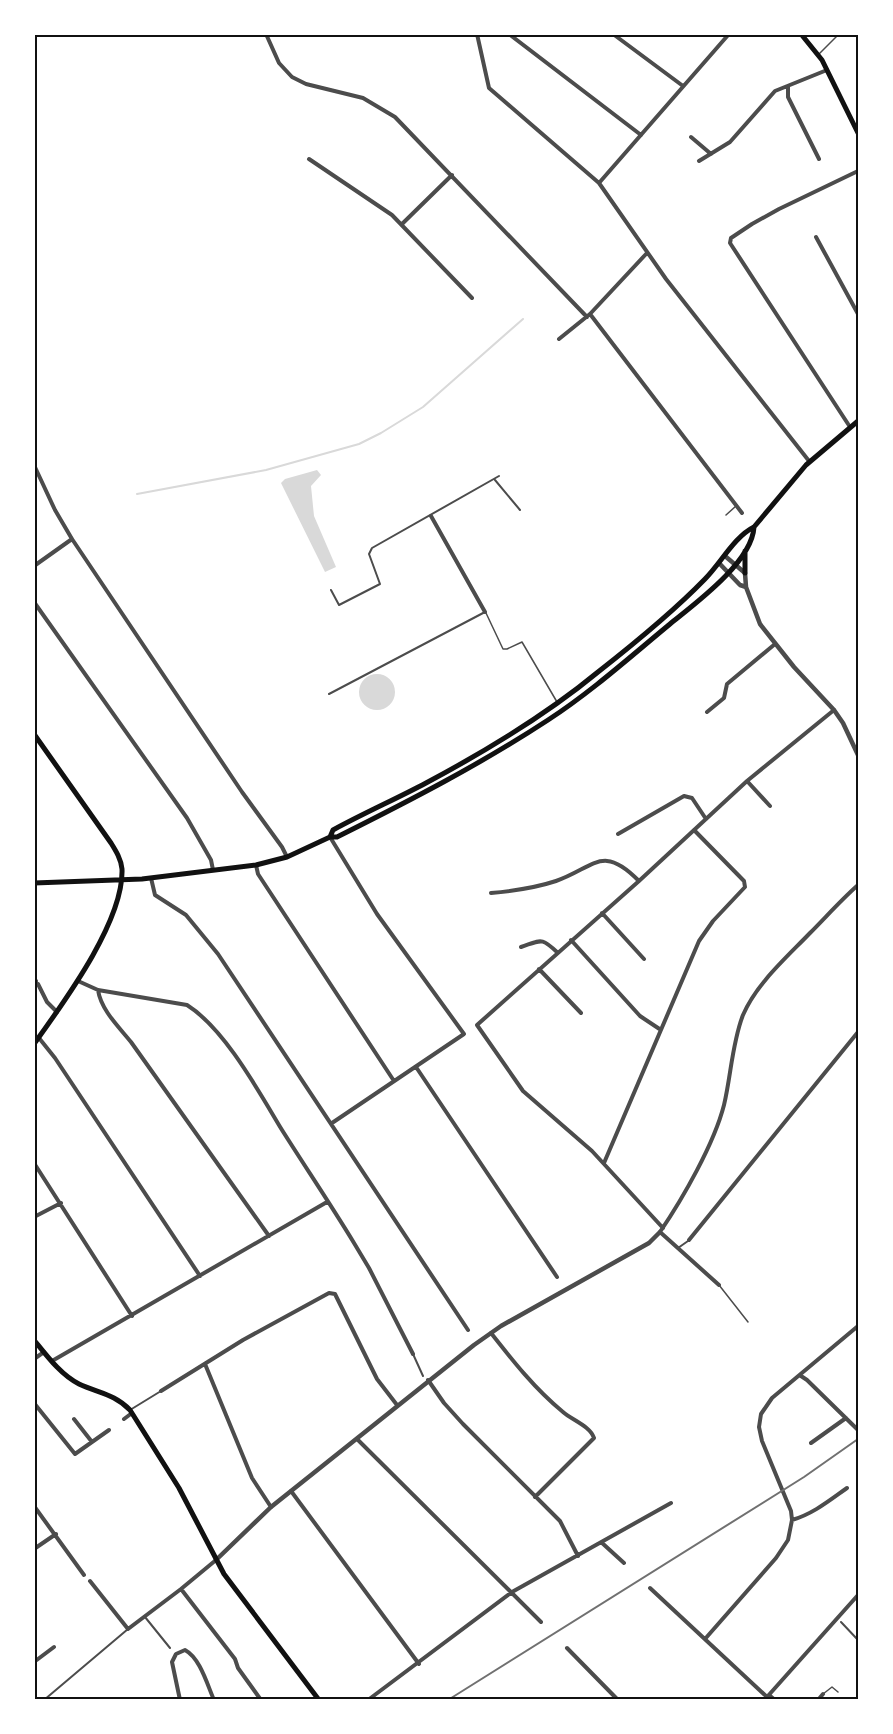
<svg xmlns="http://www.w3.org/2000/svg" width="893" height="1734" viewBox="0 0 893 1734" font-family="'PT Sans',sans-serif">
<rect width="100%" height="100%" fill="#fff"/>
<!-- water -->
<path fill="#d9d9d9" d="M 317,470 L 321,475 L 311,486 L 314,516 L 336,567 L 325,572 L 281,483 L 285,479 Z
M359 692a18 18 0 1 1 36 0a18 18 0 1 1-36 0Z"/>
<g fill="none" stroke-linecap="round" stroke-linejoin="round">
<!-- stream -->
<path stroke="#d9d9d9" stroke-width="2" d="M 137,494 L 266,470 L 359,444 L 381,433 L 423,407 L 523,319"/>
<!-- service -->
<path stroke="#4c4c4c" stroke-width="1.5" d="M 819,54 L 839,34
M 726,515 L 736,506
M 486,613 L 503,649 L 507,649 L 522,642 L 557,702
M 719,1285 L 748,1322
M 823,1694 L 832,1687 L 838,1692"/>
<!-- pedestrian -->
<path stroke="#4c4c4c" stroke-width="2" d="M 495,480 L 520,510
M 331,590 L 339,605 L 380,584 L 369,554 L 372,548 L 499,476
M 329,694 L 485,612
M 678,1248 L 688,1241
M 413,1354 L 423,1376
M 130,1410 L 161,1391
M 145,1617 L 170,1648
M 841,1622 L 858,1640
M 44,1700 L 128,1629"/>
<!-- minor -->
<path stroke="#4c4c4c" stroke-width="4" d="M 266,34 L 279,63 L 292,77 L 306,84 L 363,98 L 395,117 L 587,317
M 477,34 L 489,88 L 599,183 L 666,279 L 809,461
M 509,34 L 641,135
M 613,34 L 683,86
M 788,86 L 788,97 L 819,159
M 691,137 L 711,154
M 309,159 L 392,215 L 472,298
M 699,161 L 730,142 L 775,91 L 827,70
M 599,183 L 729,34
M 402,224 L 452,175
M 816,237 L 858,314
M 590,314 L 742,513
M 559,339 L 590,314 L 647,253
M 850,427 L 730,243 L 731,238 L 752,224 L 779,209 L 858,171
M 34,465 L 55,510 L 72,539 L 242,792 L 282,847 L 287,857
M 431,516 L 485,612
M 34,566 L 72,539
M 34,602 L 187,818 L 211,860 L 213,870
M 707,712 L 724,698 L 727,684 L 775,644
M 747,781 L 770,806
M 618,834 L 684,796 L 692,798 L 706,819
M 330,837 L 377,914 L 464,1034 L 332,1123
M 256,865 L 258,874 L 394,1081
M 151,878 L 155,895 L 186,915 L 218,954 L 468,1330
M 491,893 C 513,891 535,888 556,881 C 594,868 602,843 639,881
M 602,913 L 644,959
M 571,940 L 640,1016 L 661,1030
M 521,947 C 542,940 541,937 558,953
M 539,969 L 581,1013
M 34,979 L 36,981
M 78,981 L 98,990 L 187,1005 C 225,1029 259,1092 282,1130 C 306,1168 331,1205 354,1243 L 369,1268 L 413,1354
M 38,984 L 47,1002 L 57,1012
M 98,990 C 101,1010 119,1027 131,1042 L 269,1236
M 39,1038 L 55,1058 L 200,1276
M 416,1067 L 557,1277
M 34,1163 L 132,1316
M 604,1163 L 699,941 L 713,921 L 745,887 L 744,881 L 694,830
M 34,1217 L 61,1203
M 663,1228 L 592,1151 L 523,1091 L 477,1025 L 639,881 L 747,781 L 834,710
M 689,1240 L 858,1032
M 719,1285 L 660,1232 C 683,1198 714,1144 724,1105 C 731,1076 732,1043 743,1015 C 757,983 786,958 810,933 C 826,917 841,900 858,885
M 491,1333 C 513,1361 535,1389 563,1412 C 572,1420 590,1426 594,1438 L 535,1497
M 34,1359 L 44,1352
M 52,1361 L 327,1202
M 205,1364 L 252,1478 L 271,1507
M 801,1376 L 807,1380 L 858,1430
M 428,1380 L 444,1403 L 463,1424 L 560,1521 L 578,1556
M 161,1391 L 243,1340 L 329,1293 L 335,1294 L 377,1379 L 397,1405
M 34,1403 L 75,1454 L 109,1430
M 74,1419 L 92,1442
M 124,1419 L 132,1413
M 357,1439 L 541,1622
M 811,1443 L 846,1418
M 291,1491 L 419,1664
M 34,1506 L 84,1575
M 792,1520 C 813,1514 830,1500 847,1488
M 601,1542 L 624,1563
M 34,1549 L 56,1534
M 90,1581 L 128,1629 L 181,1589 L 216,1560
M 650,1588 L 767,1697
M 181,1589 L 235,1659 L 238,1668 L 261,1700
M 705,1639 L 776,1558 L 788,1540 L 792,1520 L 791,1511 L 762,1441 L 759,1427 L 761,1414 L 772,1398 L 858,1326
M 567,1648 L 618,1700
M 34,1662 L 54,1647
M 769,1695 L 775,1700
M 767,1697 L 858,1595
M 180,1700 L 172,1662 L 176,1654 L 185,1650 C 200,1658 207,1684 214,1700
M 368,1700 L 512,1592 L 671,1503
M 818,1700 L 823,1694"/>
<!-- tertiary -->
<path stroke="#4c4c4c" stroke-width="4.5" d="M 725,556 L 745,573 L 746,587 L 760,624 L 794,667 L 834,710 L 843,723 L 858,755
M 719,563 L 740,585 L 746,587
M 216,1560 L 271,1507 L 474,1345 L 501,1326 L 649,1243 L 660,1232"/>
<!-- secondary -->
<path stroke="#111" stroke-width="5" d="M 801,34 L 822,60 L 858,133"/>
<!-- primary -->
<path stroke="#111" stroke-width="5" d="M 745,573 L 745,551
M 34,734 L 111,843 C 116,851 121,859 122,869 C 124,921 64,1002 34,1044
M 330,837 L 333,830 C 364,813 396,799 426,783 C 486,751 546,715 598,672 C 635,643 672,613 705,579 C 721,563 734,537 754,527 L 806,465 L 858,421
M 34,883 L 142,879 L 256,865 L 287,857 L 330,837 L 337,837 C 409,801 481,764 548,720 C 591,692 630,657 670,624 C 696,603 752,562 754,527
M 34,1340 C 47,1356 61,1375 79,1384 C 98,1393 115,1394 130,1410 L 179,1488 L 224,1574 L 319,1700"/>
<!-- rail -->
<path stroke="#707070" stroke-width="2" d="M 448,1700 L 804,1477 L 858,1439"/>
</g>
<!-- border -->
<rect width="893" height="1734" fill="none" stroke="#ffffff" stroke-width="72"/>
<rect x="36" y="36" width="821" height="1662" fill="none" stroke="#111" stroke-width="2"/>
</svg>
